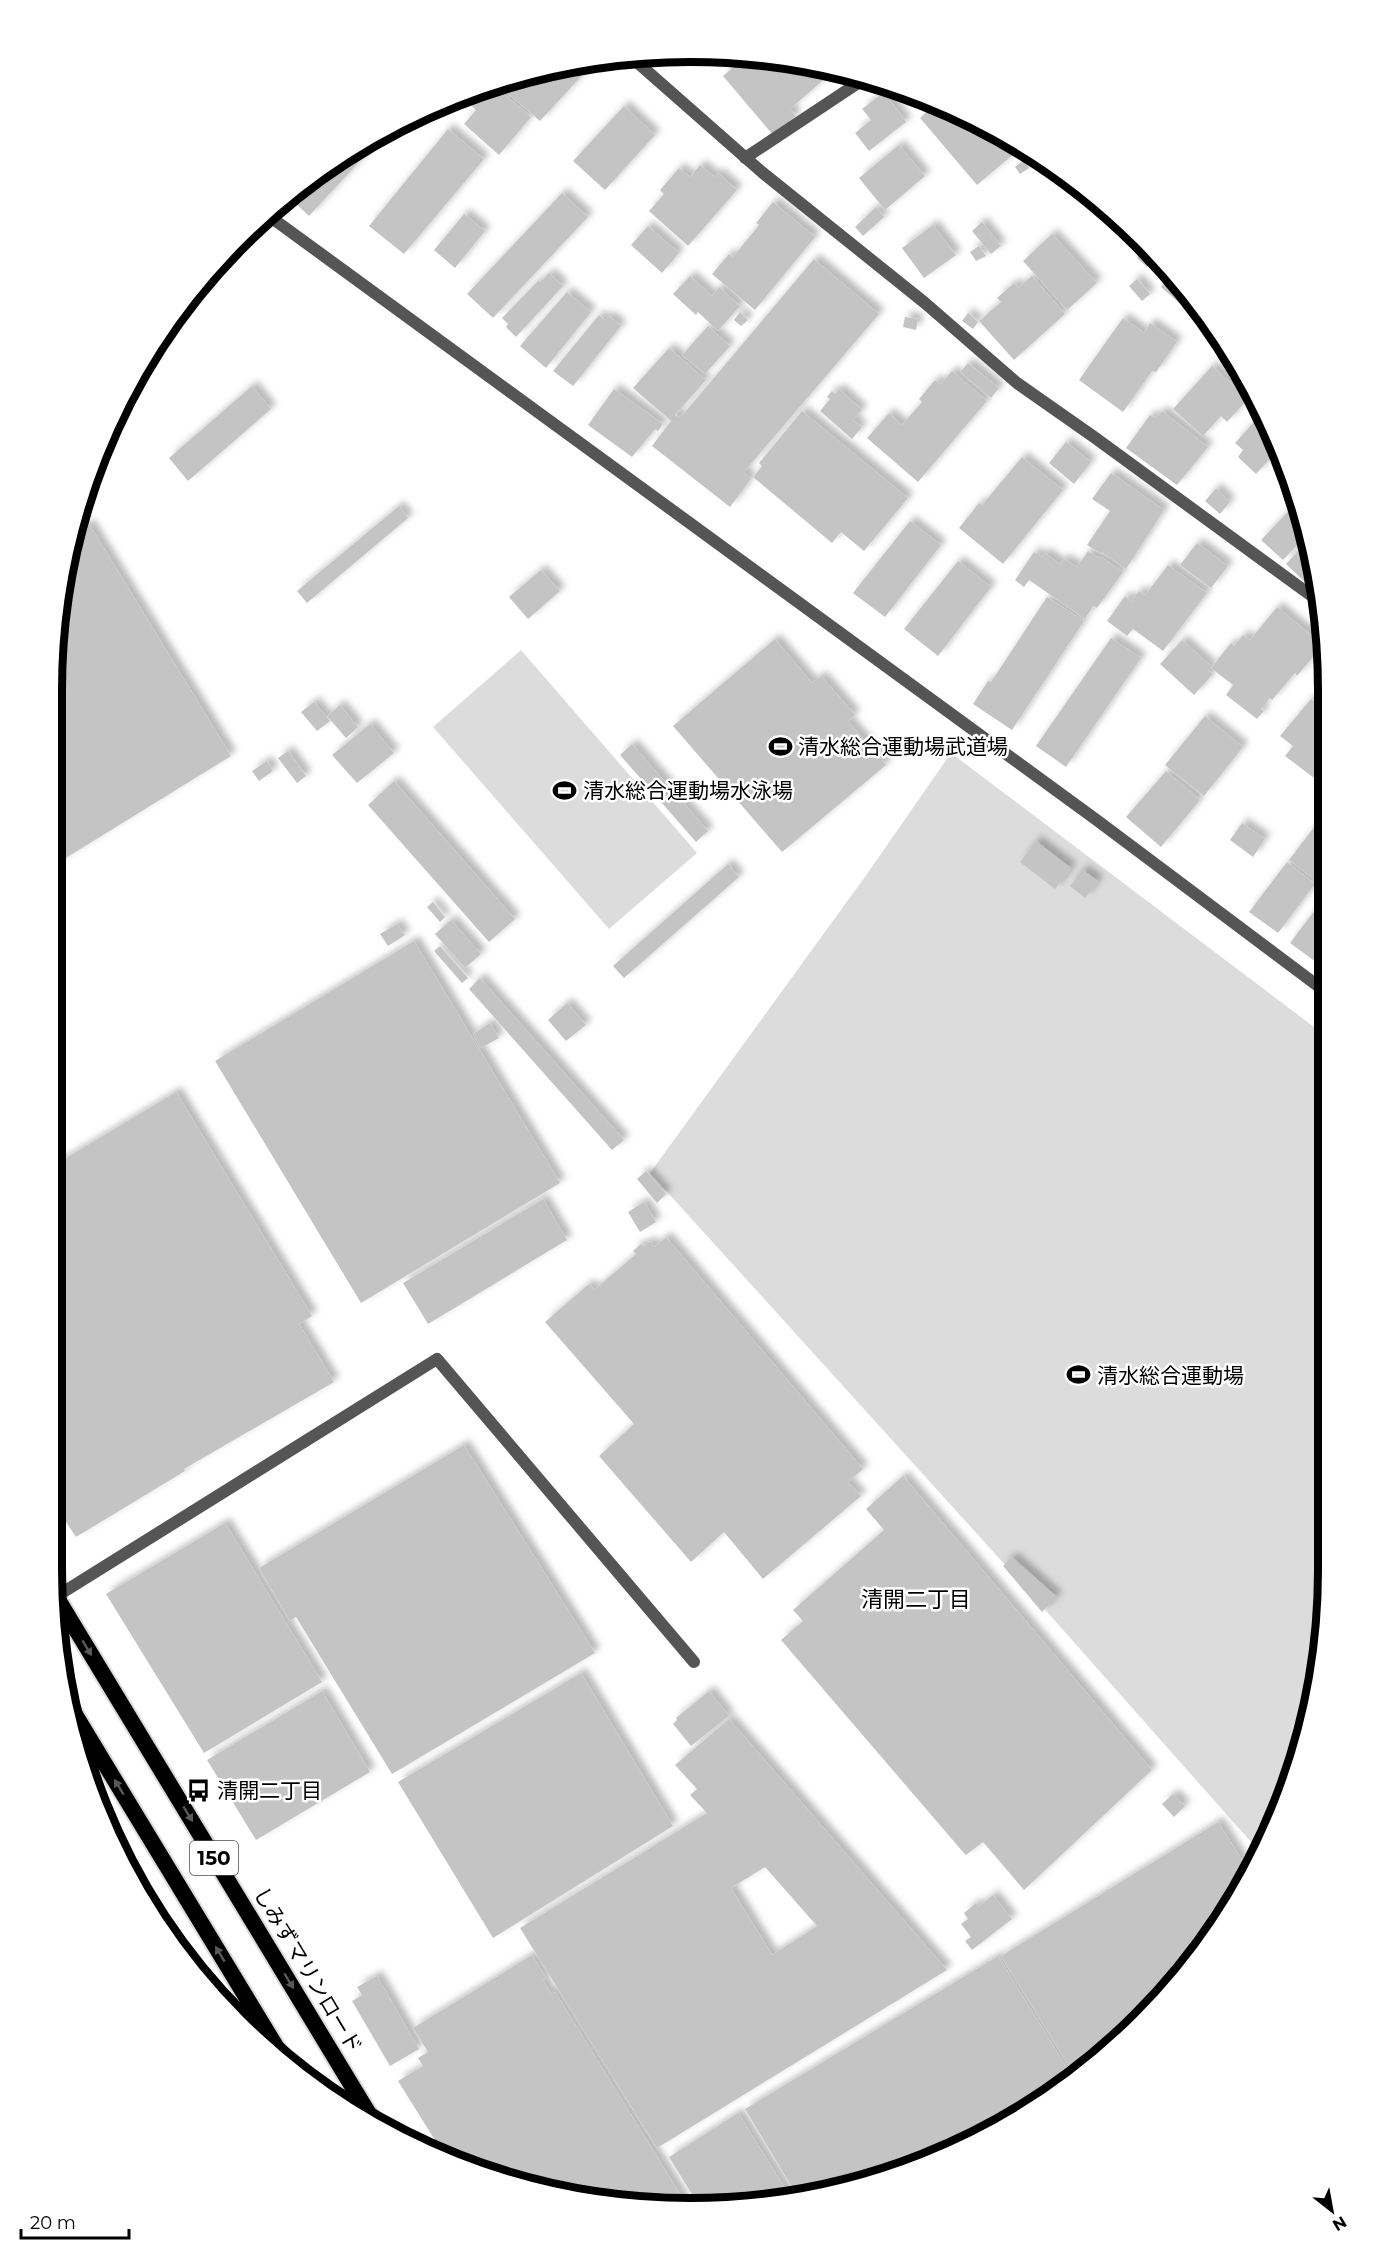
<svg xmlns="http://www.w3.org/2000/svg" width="1380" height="2259" viewBox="0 0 1380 2259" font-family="Montserrat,'Noto Sans JP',sans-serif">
<defs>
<filter id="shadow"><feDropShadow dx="5.5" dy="-5.5" stdDeviation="3" flood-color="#0004"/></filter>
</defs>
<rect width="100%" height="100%" fill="#fff"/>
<!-- green -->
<path fill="#dcdcdc" d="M 521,650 L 697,853 L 609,929 L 433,727 Z
M 951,753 L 1326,1036 L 1324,1652 L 1280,1813 L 1259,1851 L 1017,1578 L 650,1173 L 867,874 Z"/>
<!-- building -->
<path fill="#c4c4c4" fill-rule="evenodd" filter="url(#shadow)" d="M 748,55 L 836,69 L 790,109 L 796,116 L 773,135 L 723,76 Z
M 598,58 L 540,121 L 505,91 L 512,83 L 508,80 Z
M 491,83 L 531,117 L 499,155 L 464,124 L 476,110 L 471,105 Z
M 884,92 L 906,122 L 869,151 L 855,133 L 871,120 L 862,109 Z
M 936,103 L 953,110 L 959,116 L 962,113 L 972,117 L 1022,147 L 977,185 L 920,118 Z
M 624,106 L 655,135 L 605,190 L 573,161 Z
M 448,129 L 484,159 L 404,254 L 369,226 Z
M 382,131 L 385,134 L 309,216 L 288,196 L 370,137 Z
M 899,145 L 925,176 L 885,210 L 859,178 Z
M 1024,160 L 1029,168 L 1020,174 L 1015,167 Z
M 700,165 L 715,177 L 718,173 L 737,190 L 688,246 L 649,211 L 664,194 L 660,190 L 679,168 L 690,177 Z
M 562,193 L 588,217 L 493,318 L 467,294 Z
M 773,202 L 815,237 L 755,310 L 712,274 L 729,254 L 733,257 L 759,225 L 756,223 Z
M 876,207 L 884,217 L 863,236 L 855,227 Z
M 464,214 L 485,231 L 455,268 L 434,250 Z
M 982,222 L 1001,246 L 991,254 L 972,231 Z
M 933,225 L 956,255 L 924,278 L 902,248 Z
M 648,226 L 679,253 L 662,273 L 631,245 Z
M 1052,234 L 1097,283 L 1067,310 L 1023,261 Z
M 979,246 L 986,256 L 976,261 L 970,252 Z
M 1147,247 L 1157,256 L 1147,267 L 1137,258 Z
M 814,259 L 879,314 L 744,472 L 751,479 L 730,507 L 652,446 L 671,421 L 633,388 L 669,348 L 706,380 L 675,415 L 680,418 Z
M 549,273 L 563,286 L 516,337 L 506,327 L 508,324 L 502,318 L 538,281 L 540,282 Z
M 1174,273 L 1202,313 L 1200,315 L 1197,312 L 1194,316 L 1161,287 Z
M 690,276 L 712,296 L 719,287 L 740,306 L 718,331 L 698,312 L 696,315 L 673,294 Z
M 1032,276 L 1065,314 L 1014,360 L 979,321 L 1001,302 L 997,298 L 1014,283 L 1018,288 Z
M 1137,279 L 1150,294 L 1142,301 L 1129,286 Z
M 567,292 L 591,312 L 546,368 L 520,346 Z
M 740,312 L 748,320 L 741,326 L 734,320 Z
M 968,313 L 978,322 L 973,329 L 962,321 Z
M 599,315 L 605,320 L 609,316 L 621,326 L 573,386 L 553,371 Z
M 905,317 L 918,319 L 916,330 L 903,327 Z
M 1123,318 L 1144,333 L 1150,323 L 1177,342 L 1156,372 L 1152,371 L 1123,412 L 1079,380 Z
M 708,326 L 730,346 L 705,374 L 682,355 Z
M 1227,347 L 1244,371 L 1250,386 L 1220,361 L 1223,357 L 1220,355 Z
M 968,363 L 999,388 L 991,398 L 960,372 Z
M 1212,366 L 1248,399 L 1227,422 L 1221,416 L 1203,436 L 1173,409 Z
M 952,371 L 987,401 L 918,482 L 867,438 L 889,413 L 902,425 L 922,402 L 919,399 L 935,380 L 940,384 Z
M 252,386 L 271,409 L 188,481 L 169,458 Z
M 614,389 L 663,424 L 658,431 L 655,429 L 632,457 L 588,425 Z
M 839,389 L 862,410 L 853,420 L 862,427 L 852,439 L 820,411 L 830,399 L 827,397 L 832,391 L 835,394 Z
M 802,411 L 908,498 L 864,551 L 841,532 L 832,543 L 753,477 L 762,466 L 759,463 Z
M 1162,411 L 1208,447 L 1177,485 L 1126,448 L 1150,415 L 1156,418 Z
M 1261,414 L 1277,451 L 1256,474 L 1238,457 L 1243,450 L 1235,443 Z
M 1066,442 L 1091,462 L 1074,484 L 1049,463 Z
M 1022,457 L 1063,490 L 1003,564 L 959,528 L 979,503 L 982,505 Z
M 1111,473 L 1164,510 L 1126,569 L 1102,552 L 1101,554 L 1087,545 L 1110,511 L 1092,499 Z
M 1216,488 L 1230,502 L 1220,514 L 1205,501 Z
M 1298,501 L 1309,533 L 1283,560 L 1261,540 Z
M 399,506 L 408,518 L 307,603 L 297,591 Z
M 910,521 L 941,545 L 885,617 L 853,593 Z
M 89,524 L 231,756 L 56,864 L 56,607 L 76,532 Z
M 1308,540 L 1310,542 L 1315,573 L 1306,583 L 1286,564 Z
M 1197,543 L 1228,566 L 1211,588 L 1180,565 Z
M 1088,551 L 1099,558 L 1101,557 L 1123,572 L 1097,608 L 1093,606 L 1085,619 L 1029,580 L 1024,587 L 1015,580 L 1034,552 L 1042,557 L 1045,553 L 1060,564 L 1064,559 L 1077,567 Z
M 958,561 L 991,587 L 938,656 L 904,629 Z
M 1168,565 L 1207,593 L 1163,651 L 1133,629 L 1127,636 L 1107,621 L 1125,596 L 1131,601 L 1139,591 L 1145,595 Z
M 541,570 L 560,591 L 528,619 L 509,597 Z
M 1047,597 L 1084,621 L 1012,730 L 973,704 L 988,681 L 991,682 Z
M 1277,607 L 1323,645 L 1297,676 L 1295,673 L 1272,700 L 1270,698 L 1261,709 L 1264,711 L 1257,719 L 1226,695 L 1233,685 L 1211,668 L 1231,643 L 1234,646 L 1243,635 L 1250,640 Z
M 1111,638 L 1141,658 L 1066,767 L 1036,746 Z
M 775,639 L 812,683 L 821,676 L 855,715 L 848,721 L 886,765 L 782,852 L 673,726 Z
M 1182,640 L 1211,666 L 1208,670 L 1213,674 L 1194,695 L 1160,664 Z
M 1327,692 L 1327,768 L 1318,781 L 1285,756 L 1293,746 L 1280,736 L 1311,699 L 1315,702 L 1319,696 L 1323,699 Z
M 314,702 L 330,721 L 317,731 L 301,712 Z
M 340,705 L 358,727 L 346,738 L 327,716 Z
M 1205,716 L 1243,747 L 1204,796 L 1165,765 Z
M 370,724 L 394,753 L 357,783 L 332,755 Z
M 632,744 L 708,831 L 696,842 L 620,755 Z
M 288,751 L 306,776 L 297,783 L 278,758 Z
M 267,761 L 273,771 L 259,781 L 252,771 Z
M 1166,771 L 1200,800 L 1161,847 L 1126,817 Z
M 394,781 L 515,919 L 489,942 L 368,805 Z
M 1327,810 L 1327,867 L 1317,881 L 1289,860 Z
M 1242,823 L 1265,839 L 1253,857 L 1230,840 Z
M 1036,841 L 1071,868 L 1055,889 L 1020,862 Z
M 1287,862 L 1315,884 L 1278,933 L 1249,912 Z
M 728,864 L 739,877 L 624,978 L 613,966 Z
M 1083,870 L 1098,881 L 1085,898 L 1070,886 Z
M 1327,894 L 1326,956 L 1320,965 L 1290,943 Z
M 433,902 L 445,917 L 440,922 L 427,907 Z
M 451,920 L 481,954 L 465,968 L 435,934 Z
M 397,924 L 405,935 L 388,946 L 380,934 Z
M 414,941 L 560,1183 L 361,1303 L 215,1061 Z
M 440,946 L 468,978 L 462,983 L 434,951 Z
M 480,978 L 624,1140 L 612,1150 L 469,989 Z
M 567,1003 L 586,1025 L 566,1041 L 548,1020 Z
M 490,1023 L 499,1038 L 481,1048 L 473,1034 Z
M 176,1092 L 312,1316 L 299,1324 L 334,1382 L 184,1469 L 185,1471 L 76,1537 L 60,1513 L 57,1515 L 56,1171 L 59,1170 L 56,1164 Z
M 646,1171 L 666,1194 L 657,1203 L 637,1179 Z
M 543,1199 L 567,1240 L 428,1324 L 403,1283 Z
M 644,1202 L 656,1222 L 640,1232 L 628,1212 Z
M 666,1237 L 863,1469 L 848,1482 L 861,1496 L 763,1579 L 724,1532 L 691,1562 L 599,1456 L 634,1424 L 545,1322 L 589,1284 L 594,1290 L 636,1254 L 633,1251 L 641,1244 L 644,1246 L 650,1241 L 654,1247 Z
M 464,1445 L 595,1653 L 392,1774 L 296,1617 L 290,1621 L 259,1568 Z
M 903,1476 L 1152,1770 L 1024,1890 L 983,1842 L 966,1855 L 963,1852 L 781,1640 L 803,1621 L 793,1610 L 884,1530 L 866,1509 Z
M 225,1523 L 322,1682 L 204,1753 L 106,1594 Z
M 1012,1557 L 1057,1597 L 1042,1612 L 1003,1566 Z
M 581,1673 L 673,1826 L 493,1938 L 398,1782 Z
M 322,1691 L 370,1772 L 256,1840 L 207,1760 Z
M 709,1691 L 729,1716 L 691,1746 L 673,1724 L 677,1720 L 676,1718 Z
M 729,1719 L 947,1970 L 657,2148 L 520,1928 L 707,1813 L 690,1795 L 697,1789 L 675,1765 ZM 765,1867 L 817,1926 L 772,1955 L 731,1888 Z
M 1173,1794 L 1185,1806 L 1174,1817 L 1162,1804 Z
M 1218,1822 L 1248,1870 L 1197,1958 L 1142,2021 L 1075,2076 L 1001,1956 Z
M 993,1895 L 1012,1919 L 972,1950 L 965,1941 L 971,1937 L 961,1924 L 968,1919 L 964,1913 L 976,1903 L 978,1907 Z
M 532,1955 L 546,1978 L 543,1980 L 551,1994 L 555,1992 L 685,2202 L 677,2207 L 606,2202 L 485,2174 L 443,2153 L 398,2081 L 423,2066 L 418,2058 L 428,2052 L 413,2028 Z
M 998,1956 L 1071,2075 L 1057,2083 L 1060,2087 L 1012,2116 L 895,2174 L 798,2197 L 745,2109 Z
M 377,1976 L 419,2049 L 390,2066 L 352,2001 L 362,1995 L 357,1987 Z
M 738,2113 L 791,2198 L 774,2202 L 685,2208 L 696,2201 L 669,2157 Z"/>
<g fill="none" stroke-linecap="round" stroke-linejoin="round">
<defs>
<path id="trunk" d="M 57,1598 L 372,2119
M 68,1703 L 283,2058"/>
</defs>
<!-- trunk casing -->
<use href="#trunk" stroke="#dbdbdb" stroke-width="20"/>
<!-- minor -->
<path stroke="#555" stroke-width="12" d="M 630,56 L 763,173 L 925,303 L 1017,383 L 1094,437 L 1320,602
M 745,158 L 867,77"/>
<!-- tertiary -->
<path stroke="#555" stroke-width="12" d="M 265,213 L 1098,821 L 1326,992
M 57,1596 L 437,1359 L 694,1662"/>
<!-- trunk -->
<use href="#trunk" stroke="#000" stroke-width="16"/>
</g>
<!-- one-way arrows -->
<defs><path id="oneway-solid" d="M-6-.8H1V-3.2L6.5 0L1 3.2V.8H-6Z" transform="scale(1.5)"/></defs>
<g fill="#595959">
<use href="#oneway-solid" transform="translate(87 1648) rotate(59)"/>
<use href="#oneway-solid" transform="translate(119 1787) rotate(-121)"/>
<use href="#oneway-solid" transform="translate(188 1814) rotate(59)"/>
<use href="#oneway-solid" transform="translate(220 1954) rotate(-121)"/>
<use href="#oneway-solid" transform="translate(289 1981) rotate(59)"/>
</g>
<!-- icons -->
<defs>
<symbol id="stadium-bare" viewBox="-9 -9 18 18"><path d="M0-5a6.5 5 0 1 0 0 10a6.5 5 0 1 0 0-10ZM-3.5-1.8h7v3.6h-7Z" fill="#000" stroke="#fff" stroke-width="2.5" paint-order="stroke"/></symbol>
<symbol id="bus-bare" viewBox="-9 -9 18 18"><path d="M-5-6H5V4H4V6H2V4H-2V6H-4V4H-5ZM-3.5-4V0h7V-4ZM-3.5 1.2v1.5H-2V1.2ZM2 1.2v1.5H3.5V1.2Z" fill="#000" stroke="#fff" stroke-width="2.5" paint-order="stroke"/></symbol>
</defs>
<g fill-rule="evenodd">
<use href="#stadium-bare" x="764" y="730" width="33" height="33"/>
<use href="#stadium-bare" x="548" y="774" width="33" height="33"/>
<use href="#stadium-bare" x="1062" y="1358" width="33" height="33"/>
<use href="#bus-bare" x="182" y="1774" width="33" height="33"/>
</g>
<g text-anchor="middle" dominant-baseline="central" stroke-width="5" stroke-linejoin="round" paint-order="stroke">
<!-- shield labels -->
<rect fill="#fff" stroke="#4c4c4c" stroke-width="1.5" x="190" y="1841" width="48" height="34" rx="4.5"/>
<g font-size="20" font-weight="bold" fill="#000">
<text x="214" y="1858">150</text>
</g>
<!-- poi labels -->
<g font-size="21" fill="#000" stroke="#fff" text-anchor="start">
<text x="798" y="746">清水総合運動場武道場</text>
<text x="583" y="790">清水総合運動場水泳場</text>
<text x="1097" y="1375">清水総合運動場</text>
<text x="217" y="1790">清開二丁目</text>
</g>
<!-- street labels -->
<g font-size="21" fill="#000" stroke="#fff">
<text transform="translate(308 1970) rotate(59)">しみずマリンロード</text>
</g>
<!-- neighbourhood labels -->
<g font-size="22" fill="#000" stroke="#fff">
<text x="916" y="1599">清開二丁目</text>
</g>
</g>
<!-- crop -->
<path d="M0 0H1380V2259H0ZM690 62H690A628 628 0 0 1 1318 690V1570A628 628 0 0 1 690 2198H690A628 628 0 0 1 62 1570V690A628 628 0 0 1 690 62Z" fill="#fff" fill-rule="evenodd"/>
<path fill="none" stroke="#000" stroke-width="8" d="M690 62H690A628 628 0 0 1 1318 690V1570A628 628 0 0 1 690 2198H690A628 628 0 0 1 62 1570V690A628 628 0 0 1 690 62Z"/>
<!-- north arrow -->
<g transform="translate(1332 2211) rotate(149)" stroke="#ffffff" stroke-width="4.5" paint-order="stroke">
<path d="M0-4.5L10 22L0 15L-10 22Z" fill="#000000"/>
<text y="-9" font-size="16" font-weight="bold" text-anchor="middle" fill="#000000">N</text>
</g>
<!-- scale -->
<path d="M21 2229v9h108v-9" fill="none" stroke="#000000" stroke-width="3"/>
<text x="30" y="2229" font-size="18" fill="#000000" stroke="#ffffff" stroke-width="4.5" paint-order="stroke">20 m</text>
</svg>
